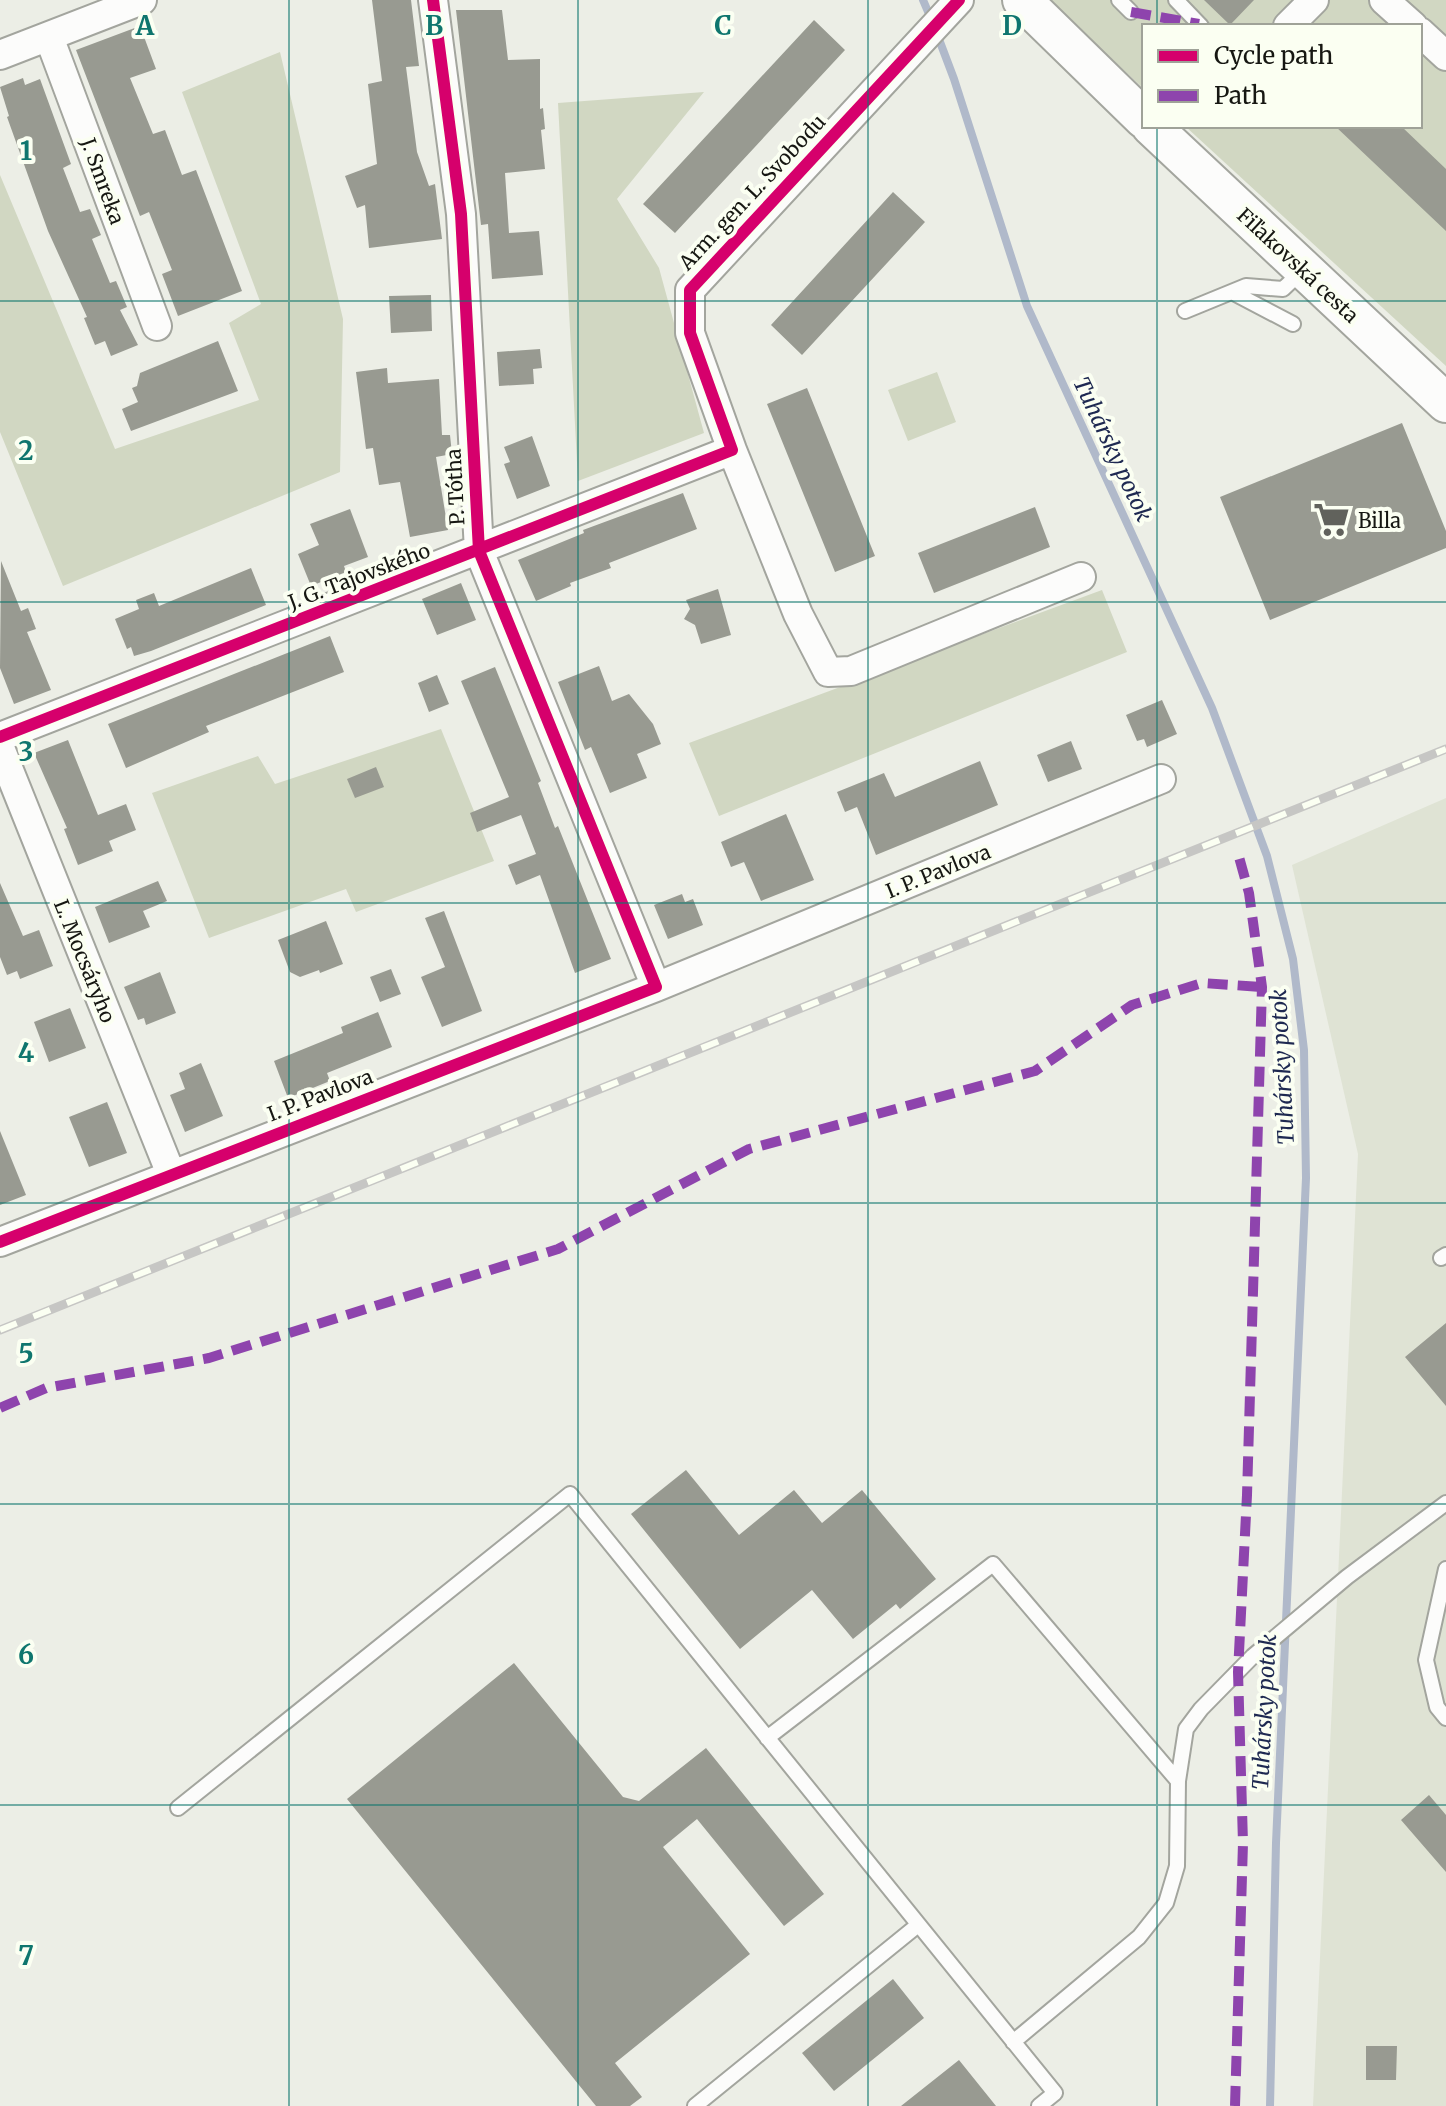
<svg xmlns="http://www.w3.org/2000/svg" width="1446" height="2106" viewBox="0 0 1446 2106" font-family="Merriweather,serif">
<rect width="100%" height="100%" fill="#eceee6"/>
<!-- built -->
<path fill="#dfe3d4" d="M 1446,798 L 1446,2106 L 1313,2106 L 1358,1154 L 1292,865 Z"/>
<!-- green -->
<path fill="#d1d7c2" d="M 1048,0 L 1446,0 L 1446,366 L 1185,126 L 1420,126 L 1420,26 L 1144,26 L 1144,89 Z
M 280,52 L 343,319 L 340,472 L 63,586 L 0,432 L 0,175 L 115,449 L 259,400 L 229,323 L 261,304 L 182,92 Z
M 704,92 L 617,199 L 659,268 L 704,433 L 578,481 L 558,103 Z
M 937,372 L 956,422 L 908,441 L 888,390 Z
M 1102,590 L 1127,652 L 719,816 L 689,743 Z
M 441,729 L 494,861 L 356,912 L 346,889 L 209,938 L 152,793 L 258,756 L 275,784 Z"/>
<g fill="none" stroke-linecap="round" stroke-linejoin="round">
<!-- stream -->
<path stroke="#b0b9ca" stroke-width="8" d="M 923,0 L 932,21
M 937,34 L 954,79 L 1027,306 L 1212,708 L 1267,856 L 1293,959 L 1304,1050 L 1306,1178 L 1276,1843 L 1270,2106"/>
</g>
<!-- building -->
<path fill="#989a91" d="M 372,0 L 411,0 L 419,66 L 406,67 L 417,152 L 429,186 L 435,184 L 442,239 L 369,248 L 365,205 L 357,208 L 345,176 L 377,164 L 368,84 L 382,81 Z
M 1204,0 L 1254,0 L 1230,25 Z
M 456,10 L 502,10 L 508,60 L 540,59 L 540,109 L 543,108 L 545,129 L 541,130 L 545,169 L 505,173 L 509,233 L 539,231 L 543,275 L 492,279 L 488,224 L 481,225 Z
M 814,20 L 845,50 L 675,233 L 643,204 Z
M 140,26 L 156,69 L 130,78 L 153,134 L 165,130 L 182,175 L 196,170 L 242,291 L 178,316 L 162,274 L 172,270 L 149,212 L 140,216 L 76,50 Z
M 23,78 L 25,85 L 40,79 L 71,164 L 63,168 L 80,212 L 90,209 L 101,235 L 92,239 L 110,283 L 116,281 L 127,307 L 120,310 L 138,345 L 111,356 L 105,341 L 95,345 L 84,318 L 87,317 L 48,231 L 7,117 L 9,116 L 0,87 Z
M 1335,126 L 1401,126 L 1446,169 L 1446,231 Z
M 893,192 L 925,222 L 802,355 L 771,325 Z
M 431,295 L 432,331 L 391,333 L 389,296 Z
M 218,341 L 238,391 L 131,431 L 122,409 L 138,402 L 132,388 L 137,386 L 140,373 Z
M 540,349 L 542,368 L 533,369 L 534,384 L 499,386 L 497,352 Z
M 387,368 L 388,383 L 439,379 L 442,435 L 450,435 L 452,454 L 436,457 L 448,530 L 410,537 L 400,482 L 379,485 L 373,448 L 366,449 L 356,372 Z
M 807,388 L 875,556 L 835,572 L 767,404 Z
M 1402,423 L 1446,531 L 1446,548 L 1270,620 L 1220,497 Z
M 532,436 L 550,486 L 517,499 L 504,464 L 510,462 L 504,447 Z
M 683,493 L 697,529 L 609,563 L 611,568 L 570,583 L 571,586 L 536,601 L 518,560 L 584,533 L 583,530 Z
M 1035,507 L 1050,547 L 934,593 L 918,553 Z
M 350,509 L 368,557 L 344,566 L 346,572 L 311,586 L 298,554 L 319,545 L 310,524 Z
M 1,561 L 21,611 L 28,608 L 36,629 L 27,632 L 51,690 L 14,704 L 0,668 Z
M 251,568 L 266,605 L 151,651 L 134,656 L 131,647 L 127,649 L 115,619 L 139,609 L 136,600 L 154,593 L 159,606 Z
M 461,583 L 476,620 L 437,635 L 422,599 Z
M 718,589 L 731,635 L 701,644 L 695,625 L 684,619 L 690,609 L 686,600 Z
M 330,636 L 344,672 L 206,726 L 209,732 L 126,768 L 108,724 Z
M 599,666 L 612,701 L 629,694 L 653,724 L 661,744 L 637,754 L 647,778 L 610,793 L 591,747 L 585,750 L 558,682 Z
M 495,667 L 541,781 L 538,783 L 555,828 L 558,826 L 611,959 L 575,973 L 540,875 L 516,885 L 508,865 L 536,854 L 521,815 L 477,832 L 470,813 L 509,797 L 461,681 Z
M 437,675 L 449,704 L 429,712 L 418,683 Z
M 1162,700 L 1177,734 L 1147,747 L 1144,739 L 1137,741 L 1126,715 Z
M 68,740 L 98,815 L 126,804 L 136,830 L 109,841 L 113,851 L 78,865 L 64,829 L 67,828 L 34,753 Z
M 1071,741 L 1082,769 L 1048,782 L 1037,755 Z
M 980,761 L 998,805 L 876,855 L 857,807 L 845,812 L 837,792 L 884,773 L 895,797 Z
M 376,767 L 384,787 L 355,798 L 347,779 Z
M 786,814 L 814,880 L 761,901 L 744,862 L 731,867 L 721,842 Z
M 158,881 L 167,901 L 143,911 L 150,927 L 109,943 L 95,907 Z
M 0,883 L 23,936 L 39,930 L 53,966 L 20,979 L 17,971 L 7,975 L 0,957 Z
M 682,894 L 685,902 L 693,899 L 703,925 L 668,939 L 654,905 Z
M 444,911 L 482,1011 L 442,1027 L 421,977 L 457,962 L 445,967 L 425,918 Z
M 326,921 L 343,964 L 320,973 L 319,970 L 300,977 L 290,972 L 278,940 Z
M 391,969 L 401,994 L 380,1002 L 370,977 Z
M 160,972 L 176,1013 L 146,1025 L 144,1018 L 138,1020 L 124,987 Z
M 70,1008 L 86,1048 L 49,1062 L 34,1022 Z
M 378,1012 L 392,1047 L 327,1073 L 330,1081 L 288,1098 L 274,1061 L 343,1033 L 341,1027 Z
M 201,1063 L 223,1116 L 185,1132 L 170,1095 L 185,1089 L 179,1073 Z
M 107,1102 L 127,1153 L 89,1167 L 69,1117 Z
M 0,1131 L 26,1195 L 0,1205 Z
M 1446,1323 L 1446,1406 L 1405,1357 Z
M 686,1470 L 739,1535 L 794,1490 L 822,1523 L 862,1490 L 936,1579 L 900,1609 L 896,1604 L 853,1639 L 812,1590 L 740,1649 L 631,1514 Z
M 514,1663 L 623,1797 L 639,1801 L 706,1748 L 824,1894 L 784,1926 L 697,1819 L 663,1847 L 750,1954 L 615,2063 L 642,2097 L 630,2106 L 596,2106 L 347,1799 Z
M 1429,1795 L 1446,1815 L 1446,1872 L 1401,1820 Z
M 893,1979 L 924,2018 L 834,2091 L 802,2053 Z
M 1366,2046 L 1397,2046 L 1396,2080 L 1366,2080 Z
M 959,2060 L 996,2106 L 901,2106 Z"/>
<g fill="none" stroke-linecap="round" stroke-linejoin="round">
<defs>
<path id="lane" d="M 1119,0 L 1131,12
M 1176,0 L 1201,26
M 1232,292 L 1293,324
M 1185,311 L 1246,286 L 1283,289 L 1303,270
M 1441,1258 L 1446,1255
M 1446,1569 L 1426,1660 L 1437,1707 L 1446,1718
M 767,1738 L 993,1564 L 1178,1781
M 178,1808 L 570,1494 L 1055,2093 L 1039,2106
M 1013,2042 L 1139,1937 L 1166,1903 L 1177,1866 L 1178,1781 L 1186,1729 L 1201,1709 L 1253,1656 L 1347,1577 L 1446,1503
M 695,2106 L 918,1925"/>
<path id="street" d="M 433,0 L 461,214 L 479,551 L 656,987
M 959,0 L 690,290 L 690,333 L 732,450 L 798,614 L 828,672 L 851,671 L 1081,577
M 1384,0 L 1413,26
M 1288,26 L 1314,0
M 1420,32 L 1446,56
M 49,37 L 157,326
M 0,55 L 142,0
M 0,737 L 732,450
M 0,748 L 171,1174
M 0,1242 L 656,987 L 1161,779"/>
<path id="secondary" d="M 1022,0 L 1144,119
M 1151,126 L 1446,403"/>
</defs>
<!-- lane casing -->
<use href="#lane" stroke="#a3a59e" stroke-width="18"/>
<!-- street casing -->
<use href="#street" stroke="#a3a59e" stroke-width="32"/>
<!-- secondary casing -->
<use href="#secondary" stroke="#a3a59e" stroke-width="42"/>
<!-- lane -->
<use href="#lane" stroke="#fcfcfb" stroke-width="14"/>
<!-- street -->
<use href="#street" stroke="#fcfcfb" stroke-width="28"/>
<!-- secondary -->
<use href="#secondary" stroke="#fcfcfb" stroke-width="38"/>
<defs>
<path id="rail" d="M 0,1330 L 1446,749"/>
</defs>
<!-- rail casing -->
<use href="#rail" stroke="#c6c6c4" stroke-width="9"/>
<!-- rail -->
<use href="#rail" stroke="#fbfff2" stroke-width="6" stroke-dasharray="18" stroke-linecap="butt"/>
<!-- quiet -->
<path stroke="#8e44ad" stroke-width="10" stroke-dasharray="20 10" stroke-linecap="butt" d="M 1131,12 L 1199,24
M 0,1408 L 46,1388 L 209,1358 L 558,1249 L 749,1149 L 1035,1071 L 1132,1005 L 1202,983 L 1262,987
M 1235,2106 L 1243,1843 L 1238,1672 L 1247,1495 L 1262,987 L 1249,893 L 1239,857"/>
<defs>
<path id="cycleway" d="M 0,737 L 732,450 L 690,333 L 690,290 L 959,0
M 0,1242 L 656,987 L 479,551 L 461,214 L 433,0"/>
</defs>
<!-- cycleway casing -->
<use href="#cycleway" stroke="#fbfff2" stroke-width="17"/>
<!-- cycleway -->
<use href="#cycleway" stroke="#d6006c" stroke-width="12"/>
</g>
<!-- grid -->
<path fill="none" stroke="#0f766e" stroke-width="2" stroke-opacity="0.55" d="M 289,0 L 289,2106M 578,0 L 578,2106M 868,0 L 868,2106M 1157,0 L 1157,26M 1157,126 L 1157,2106M 0,301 L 1446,301M 0,602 L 1446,602M 0,903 L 1446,903M 0,1203 L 1446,1203M 0,1504 L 1446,1504M 0,1805 L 1446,1805"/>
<!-- icons -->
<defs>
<symbol id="supermarket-bare" viewBox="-9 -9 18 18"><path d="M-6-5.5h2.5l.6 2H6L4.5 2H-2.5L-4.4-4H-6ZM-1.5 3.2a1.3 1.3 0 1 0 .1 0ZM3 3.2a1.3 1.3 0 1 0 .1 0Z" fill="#61625c" stroke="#fbfff2" stroke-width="2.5" paint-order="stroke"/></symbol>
</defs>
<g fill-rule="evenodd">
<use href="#supermarket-bare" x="1306" y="494" width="51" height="51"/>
</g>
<g text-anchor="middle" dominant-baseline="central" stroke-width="8" stroke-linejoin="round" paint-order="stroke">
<!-- street labels -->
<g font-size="20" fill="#161712" stroke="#fbfff2">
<text transform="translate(103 181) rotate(70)">J. Smreka</text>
<text transform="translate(752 192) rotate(-47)">Arm. gen. L. Svobodu</text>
<text transform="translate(1298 265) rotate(43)">Fiľakovská cesta</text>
<text transform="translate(455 487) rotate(-93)">P. Tótha</text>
<text transform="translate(359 576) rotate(-21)">J. G. Tajovského</text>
<text transform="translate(938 871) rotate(-22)">I. P. Pavlova</text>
<text transform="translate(85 961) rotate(68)">L. Mocsáryho</text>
<text transform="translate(320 1095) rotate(-21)">I. P. Pavlova</text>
</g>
<!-- poi labels -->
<g font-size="20" fill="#161712" stroke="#fbfff2" text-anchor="start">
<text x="1358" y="520">Billa</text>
</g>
<!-- water labels -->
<g font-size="22" font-style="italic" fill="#1e2951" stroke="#fbfff2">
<text transform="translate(1113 449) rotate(65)">Tuhársky potok</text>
<text transform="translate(1282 1067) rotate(-93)">Tuhársky potok</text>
<text transform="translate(1264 1712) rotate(-87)">Tuhársky potok</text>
</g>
</g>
<g font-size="26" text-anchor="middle" font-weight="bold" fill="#0f766e" stroke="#fbfff2" stroke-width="8" stroke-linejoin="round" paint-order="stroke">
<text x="145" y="35">A</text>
<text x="434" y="35">B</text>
<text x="723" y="35">C</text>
<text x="1012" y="35">D</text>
<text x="26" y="160">1</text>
<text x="26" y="460">2</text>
<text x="26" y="761">3</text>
<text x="26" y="1062">4</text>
<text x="26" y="1363">5</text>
<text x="26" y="1664">6</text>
<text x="26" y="1965">7</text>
</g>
<!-- legend -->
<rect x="1142" y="24" width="280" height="104" fill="#fbfff2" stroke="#9fa298" stroke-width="2"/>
<rect x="1158" y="50" width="40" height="12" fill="#d6006c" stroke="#9fa298" stroke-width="2"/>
<text x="1214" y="64" font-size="24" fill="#161712">Cycle path</text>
<rect x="1158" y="90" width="40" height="12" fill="#8e44ad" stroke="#9fa298" stroke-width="2"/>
<text x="1214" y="104" font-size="24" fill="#161712">Path</text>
</svg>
